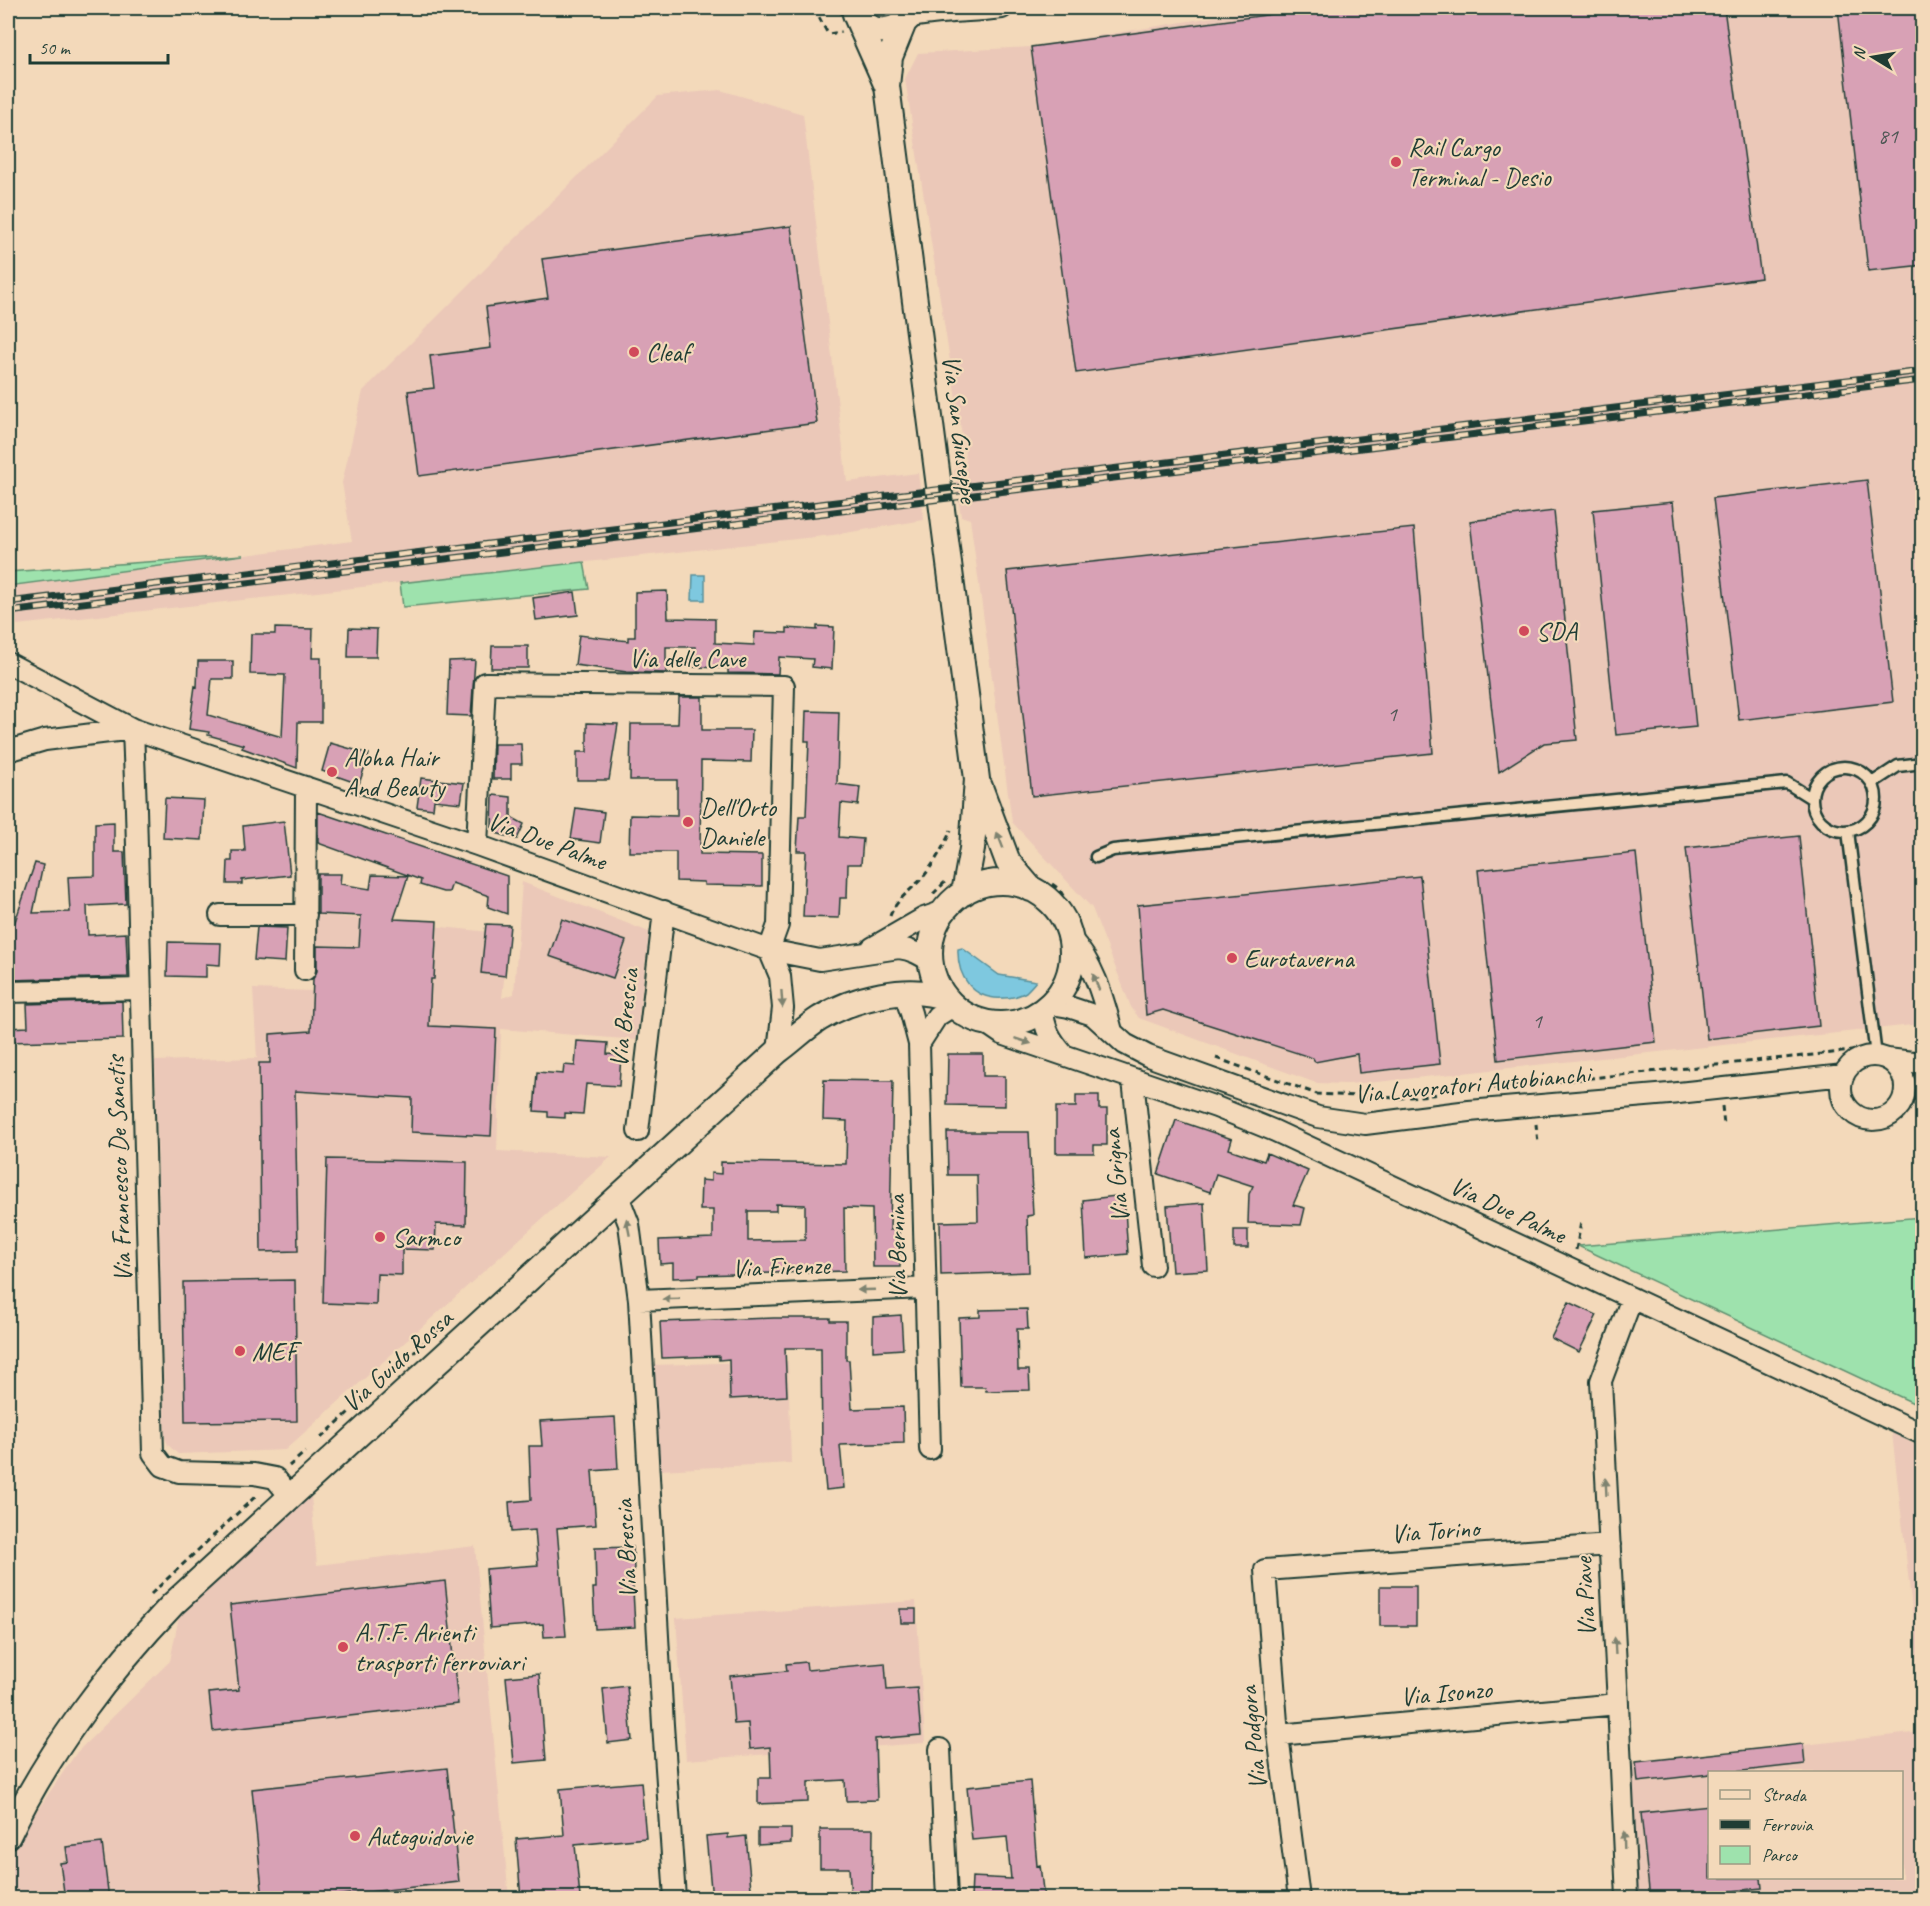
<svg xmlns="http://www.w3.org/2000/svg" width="1930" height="1906" viewBox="0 0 1930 1906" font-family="Caveat,sans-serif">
<rect width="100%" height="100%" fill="#f3d9ba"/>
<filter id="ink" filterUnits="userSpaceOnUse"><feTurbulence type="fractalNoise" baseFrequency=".0167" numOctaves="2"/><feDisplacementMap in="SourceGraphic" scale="12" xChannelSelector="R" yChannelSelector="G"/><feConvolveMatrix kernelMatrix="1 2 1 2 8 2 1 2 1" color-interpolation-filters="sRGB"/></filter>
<g filter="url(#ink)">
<!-- built -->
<path fill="#ebc8b8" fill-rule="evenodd" d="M 1268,8 L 1922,8 L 1922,1024 L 1377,1082 L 1346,1084 L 1316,1083 L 1139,1018 L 1131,1007 L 1092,908 L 1012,822 L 970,519 L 961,516 L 958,497 L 954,469 L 966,461 L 905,79 L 918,53 L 1031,47 Z
M 720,90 L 803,114 L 847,482 L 918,473 L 924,520 L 833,535 L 8,626 L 8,586 L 352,541 L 342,483 L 363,391 L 658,96 Z
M 522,882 L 649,932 L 636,1040 L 501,1029 L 497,1151 L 611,1157 L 285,1450 L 178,1454 L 168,1445 L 165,1438 L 155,1061 L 257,1058 L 253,989 L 313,991 L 316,914 L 509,934 L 502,998 L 514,994 Z
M 788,1361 L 791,1463 L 660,1470 L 653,1365 Z
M 1892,1433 L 1922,1448 L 1922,1712 L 1913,1618 Z
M 311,1496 L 317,1565 L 475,1546 L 509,1898 L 8,1898 L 8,1866 L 26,1827 L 77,1752 L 170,1661 L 179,1616 Z
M 916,1601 L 925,1743 L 686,1760 L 676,1618 Z
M 1922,1732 L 1922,1898 L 1635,1898 L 1628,1764 ZM 1710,1772 L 1902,1772 L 1902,1878 L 1710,1878 Z"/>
<!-- green -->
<path fill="#9ee2ad" stroke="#5e9070" stroke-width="1.5" d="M 243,555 L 8,586 L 8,572 Z
M 584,562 L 589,589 L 403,607 L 400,583 Z
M 1922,1217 L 1922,1407 L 1578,1246 Z"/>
<!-- water -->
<path fill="#7ec8df" stroke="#58909b" stroke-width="1.5" d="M 693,575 L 705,575 L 705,600 L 692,600 Z
M 962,948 L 999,975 L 1036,981 C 1033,985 1029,989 1026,992 C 1019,996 1010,998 1003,998 C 973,1000 957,977 958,949 Z"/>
<!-- building -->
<path fill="#d8a1b5" stroke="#1f3d34" stroke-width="1.5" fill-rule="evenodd" d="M 1317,8 L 1724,8 L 1761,278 L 1076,373 L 1031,47 Z
M 1838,8 L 1923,8 L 1923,265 L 1868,271 Z
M 791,226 L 817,423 L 419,476 L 408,391 L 434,388 L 430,356 L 491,348 L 486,307 L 548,298 L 542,259 Z
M 1867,480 L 1893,702 L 1739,720 L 1713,498 Z
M 1673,502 L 1696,727 L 1616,735 L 1593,510 Z
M 1554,511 L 1577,740 L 1544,743 L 1499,772 L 1470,521 Z
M 1414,528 L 1433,753 L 1032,796 L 1007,571 Z
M 667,591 L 668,618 L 715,619 L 715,643 L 754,645 L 755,632 L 787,633 L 787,628 L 817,630 L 817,626 L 834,627 L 832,669 L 812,667 L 813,659 L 779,657 L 778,674 L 728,673 L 728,668 L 694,667 L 695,647 L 666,647 L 666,673 L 627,672 L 575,665 L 579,635 L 628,641 L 628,637 L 635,637 L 635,592 Z
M 575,592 L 578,615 L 536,620 L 533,598 Z
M 275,628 L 313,629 L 312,658 L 321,658 L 321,722 L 298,722 L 297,768 L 242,748 L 244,745 L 208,735 L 209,732 L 189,729 L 195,686 L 197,687 L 198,661 L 233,661 L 233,679 L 212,679 L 208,715 L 282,737 L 285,675 L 250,674 L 251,634 L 275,634 Z
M 349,628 L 377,629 L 376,657 L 348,657 Z
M 492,646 L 528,646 L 528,668 L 491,668 Z
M 475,660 L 471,716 L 447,715 L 449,661 Z
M 679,697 L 702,697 L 702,730 L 752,730 L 751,762 L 701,761 L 700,854 L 762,855 L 762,886 L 704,885 L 704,882 L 676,881 L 676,852 L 629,852 L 630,815 L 677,816 L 677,780 L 630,780 L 631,724 L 678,724 Z
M 806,711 L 839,712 L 837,784 L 860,787 L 858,805 L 841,803 L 839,837 L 863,839 L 861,864 L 848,864 L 847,898 L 840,898 L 839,918 L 803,917 L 806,851 L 797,851 L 799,816 L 806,816 L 809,741 L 805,741 Z
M 587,723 L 618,724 L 609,780 L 577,780 L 577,752 L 587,752 Z
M 330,743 L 369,754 L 359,784 L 322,771 Z
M 494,744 L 521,744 L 522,764 L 511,764 L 511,779 L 493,779 Z
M 421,778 L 464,783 L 461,803 L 434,800 L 433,809 L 417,807 Z
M 493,795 L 511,797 L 511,817 L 524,824 L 517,839 L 496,833 L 492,827 Z
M 165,798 L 204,800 L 202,840 L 163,838 Z
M 576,808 L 604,812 L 600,843 L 571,839 Z
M 318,812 L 507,876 L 507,914 L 488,907 L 489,896 L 452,883 L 449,892 L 443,892 L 420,885 L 421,880 L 318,843 Z
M 284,821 L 290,875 L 242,880 L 242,884 L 227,884 L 228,861 L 232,861 L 232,851 L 245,851 L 243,826 Z
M 114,822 L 114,852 L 124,852 L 126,904 L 87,906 L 88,935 L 126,933 L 128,977 L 8,980 L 8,942 L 35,863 L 43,865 L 33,913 L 70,912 L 68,877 L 95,876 L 95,823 Z
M 1799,836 L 1819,1026 L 1707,1039 L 1686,848 Z
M 1636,853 L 1656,1042 L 1498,1060 L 1478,870 Z
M 318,874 L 341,874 L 340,884 L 370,889 L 372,875 L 408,876 L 394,919 L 437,921 L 434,979 L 431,979 L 429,1026 L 496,1029 L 491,1136 L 411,1132 L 412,1098 L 295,1091 L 298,1251 L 261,1252 L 259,1063 L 270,1063 L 270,1034 L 311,1031 L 313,979 L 317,971 L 317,946 L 359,947 L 361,916 L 318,914 Z
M 1420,876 L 1440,1064 L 1359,1073 L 1357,1054 L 1315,1062 L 1313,1058 L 1163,1010 L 1146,1015 L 1138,905 Z
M 562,919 L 626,941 L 613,978 L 549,956 Z
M 486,924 L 510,925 L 505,976 L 481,973 Z
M 257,927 L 287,928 L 285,962 L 254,960 Z
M 168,942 L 221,943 L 220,965 L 206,964 L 206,977 L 167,976 Z
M 122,1001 L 123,1039 L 8,1042 L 8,1028 L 28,1027 L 27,1004 Z
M 577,1041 L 608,1043 L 607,1054 L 621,1055 L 619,1086 L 586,1084 L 583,1114 L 565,1113 L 565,1118 L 548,1117 L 548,1112 L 534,1111 L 537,1072 L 563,1074 L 564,1065 L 575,1066 Z
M 948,1054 L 983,1054 L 983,1076 L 1005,1076 L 1005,1106 L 947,1105 Z
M 824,1080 L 893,1081 L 890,1230 L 899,1229 L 900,1267 L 873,1267 L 872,1209 L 844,1208 L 845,1271 L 699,1275 L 699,1277 L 673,1278 L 673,1263 L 660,1264 L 659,1240 L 713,1238 L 713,1210 L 700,1210 L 701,1180 L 711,1181 L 711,1173 L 721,1174 L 721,1162 L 846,1164 L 847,1121 L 823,1120 ZM 776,1204 L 805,1205 L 805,1240 L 748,1241 L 748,1211 L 776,1211 Z
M 1076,1095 L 1099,1095 L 1099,1109 L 1107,1109 L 1107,1145 L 1094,1145 L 1094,1153 L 1056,1153 L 1056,1107 L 1076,1107 Z
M 1176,1120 L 1232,1139 L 1229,1149 L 1264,1161 L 1267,1153 L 1308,1171 L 1293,1205 L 1305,1208 L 1301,1225 L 1248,1223 L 1249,1194 L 1253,1186 L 1216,1174 L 1210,1192 L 1158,1174 Z
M 947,1132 L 1029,1132 L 1033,1215 L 1027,1216 L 1029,1272 L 941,1275 L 940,1222 L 978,1221 L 977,1175 L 948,1175 Z
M 327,1159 L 467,1162 L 466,1225 L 436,1224 L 435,1250 L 402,1249 L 402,1275 L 377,1274 L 376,1305 L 323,1303 Z
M 1124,1195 L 1128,1254 L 1086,1258 L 1083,1200 Z
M 1204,1203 L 1208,1270 L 1172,1272 L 1167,1206 Z
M 1234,1230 L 1248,1230 L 1248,1248 L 1234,1248 Z
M 295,1280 L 297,1421 L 185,1422 L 183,1282 Z
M 1569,1302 L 1597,1315 L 1579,1352 L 1551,1338 Z
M 1027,1309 L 1028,1329 L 1017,1329 L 1018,1370 L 1029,1370 L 1030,1390 L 986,1391 L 985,1387 L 961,1387 L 959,1318 L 980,1317 L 980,1310 Z
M 901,1315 L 903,1349 L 873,1351 L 873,1317 Z
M 774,1318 L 830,1318 L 830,1321 L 846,1321 L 846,1360 L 849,1360 L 852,1409 L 903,1407 L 904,1443 L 840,1445 L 844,1488 L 826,1490 L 822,1449 L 821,1348 L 785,1348 L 787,1396 L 730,1399 L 729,1359 L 719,1360 L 719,1356 L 662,1358 L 660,1322 Z
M 615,1417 L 618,1469 L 592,1471 L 596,1525 L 557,1528 L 566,1636 L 544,1637 L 543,1624 L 490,1628 L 486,1569 L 538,1565 L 535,1530 L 511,1532 L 509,1502 L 531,1500 L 529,1446 L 542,1446 L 540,1421 Z
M 633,1547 L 634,1571 L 632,1571 L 635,1627 L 595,1629 L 593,1588 L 596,1588 L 595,1548 Z
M 445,1581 L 458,1704 L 213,1731 L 209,1693 L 239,1690 L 230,1605 Z
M 1380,1586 L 1416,1586 L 1416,1626 L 1380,1626 Z
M 900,1609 L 916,1609 L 916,1623 L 901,1623 Z
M 806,1662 L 807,1670 L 885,1663 L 887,1690 L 917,1688 L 921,1735 L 875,1739 L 877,1800 L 846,1801 L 845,1780 L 808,1782 L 808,1802 L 758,1804 L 758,1778 L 771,1778 L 770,1747 L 750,1749 L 748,1723 L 734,1724 L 730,1676 L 787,1671 L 786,1664 Z
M 539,1674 L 546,1760 L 514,1763 L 506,1677 Z
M 627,1686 L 632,1740 L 608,1743 L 603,1689 Z
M 1803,1744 L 1805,1764 L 1725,1773 L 1710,1773 L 1710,1774 L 1638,1782 L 1636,1762 Z
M 447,1768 L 459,1882 L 304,1899 L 263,1899 L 252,1789 Z
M 1030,1781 L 1037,1866 L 1040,1865 L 1044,1899 L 971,1899 L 972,1877 L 1011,1879 L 1007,1837 L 972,1840 L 967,1787 Z
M 641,1782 L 646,1838 L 575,1845 L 580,1897 L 521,1899 L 516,1839 L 564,1835 L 560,1789 Z
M 1710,1806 L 1710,1878 L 1761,1878 L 1762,1888 L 1650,1899 L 1641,1813 Z
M 758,1829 L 791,1829 L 791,1843 L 758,1845 Z
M 820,1829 L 873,1829 L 872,1899 L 851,1899 L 849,1868 L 820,1868 Z
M 728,1834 L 728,1838 L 746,1836 L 752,1899 L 712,1899 L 706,1836 Z
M 102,1843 L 109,1899 L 65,1899 L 60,1863 L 68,1862 L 66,1847 Z"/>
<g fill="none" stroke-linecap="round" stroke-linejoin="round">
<defs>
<path id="service" d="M1812 799a32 32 0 1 1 64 0a32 32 0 1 1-64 0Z
M 1872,783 L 1898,766 L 1922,763
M 1848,831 L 1876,1056
M 1096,857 L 1113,850 L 1787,783 L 1811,798"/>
<path id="minor" d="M 911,17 C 941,11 971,12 1002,8
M 8,663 L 133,729 L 477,845 L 769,950 L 820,960 L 899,948 C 912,950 920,954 931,962
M 133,729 L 136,809 L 153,1453 L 163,1466 L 179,1472 L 254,1474 L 275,1478 L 290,1496
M 8,751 L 45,740 L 133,729
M 477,845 L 485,683 L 784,686 L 778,925 L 769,950 L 780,976 L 783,1008 L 778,1051
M 220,915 L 306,915
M 1070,938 C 1094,963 1103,998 1112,1031
M 872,948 L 924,918 L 944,911
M 305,970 L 306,787
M 8,992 L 141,989
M 904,993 L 911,1013 L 919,1044 L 930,1449
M 1051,1004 L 1069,1007 L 1093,1015 L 1125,1044 L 1148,1056 L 1318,1117 L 1365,1124 L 1469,1111 L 1669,1094 L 1844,1075
M 1043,1010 C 1044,1029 1051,1040 1063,1054
M 986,1023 L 1002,1034 L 1216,1107 L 1275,1131 L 1922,1434
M 919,1044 L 937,1016 L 953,1006
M1841 1088a32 32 0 1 1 64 0a32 32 0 1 1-64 0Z
M 1887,1059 L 1922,1063
M 1133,1080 L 1153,1266
M 638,1131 L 664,911
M 619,1198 L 629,1224 L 639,1300 L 663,1725 L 675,1898
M 639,1300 L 925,1288
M 1278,1735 L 1618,1704
M 940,1749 L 947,1898
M 1299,1898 L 1278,1735 L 1265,1570 L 1610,1545
M 1627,1898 L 1618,1704 L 1601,1381 L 1632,1298"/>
<path id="tertiary" d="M 853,8 C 866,40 901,35 916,8
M 855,14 L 886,84
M 903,25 L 890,57 L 887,86 L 977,779 L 972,849 L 964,893
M 980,787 L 1008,862 L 1031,889
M930 953a71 71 0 1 1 142 0a71 71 0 1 1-142 0Z
M 8,1836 C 47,1753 110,1670 173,1604 L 778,1051 C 792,1041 805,1028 819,1019 C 852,998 909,984 946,998"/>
</defs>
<!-- service casing -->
<use href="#service" stroke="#1f3d34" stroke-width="15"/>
<!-- minor casing -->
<use href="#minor" stroke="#1f3d34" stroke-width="24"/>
<!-- tertiary casing -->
<use href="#tertiary" stroke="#1f3d34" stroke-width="28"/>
<!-- path -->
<path stroke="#1f3d34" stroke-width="3" stroke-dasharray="6 4.5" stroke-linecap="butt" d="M 814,8 L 828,34 L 841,32
M 1052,884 L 1059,889 L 1079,922
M 933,894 L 945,882
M 890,916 C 896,899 912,890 924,876 C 935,862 944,846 951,830
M 1216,1058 L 1317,1094 L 1400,1098 L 1440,1094
M 1494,1088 L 1861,1050
M 1722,1106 L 1724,1125
M 1536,1124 L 1538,1143
M 1576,1250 L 1581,1222
M 383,1381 L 446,1323
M 321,1438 L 349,1412
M 289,1466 L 305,1452
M 151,1594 L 258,1494"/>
<!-- service -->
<use href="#service" stroke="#f3d9ba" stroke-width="10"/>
<!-- minor -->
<use href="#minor" stroke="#f3d9ba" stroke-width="20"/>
<!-- tertiary -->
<use href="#tertiary" stroke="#f3d9ba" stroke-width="24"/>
<defs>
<path id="rail" d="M 8,602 L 1922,371
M 8,612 L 1922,380"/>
</defs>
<!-- rail casing -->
<use href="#rail" stroke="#1f3d34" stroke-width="7"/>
<!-- rail -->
<use href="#rail" stroke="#f3d9ba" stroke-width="4.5" stroke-dasharray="14" stroke-linecap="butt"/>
</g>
<!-- one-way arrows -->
<defs><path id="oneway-solid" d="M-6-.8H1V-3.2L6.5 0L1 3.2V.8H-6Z" transform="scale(1.5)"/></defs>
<g fill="#7e8370">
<use href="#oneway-solid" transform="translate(1000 840) rotate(-111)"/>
<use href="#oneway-solid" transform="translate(1096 982) rotate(-111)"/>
<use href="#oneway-solid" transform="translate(782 999) rotate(86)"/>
<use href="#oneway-solid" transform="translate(1023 1041) rotate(18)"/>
<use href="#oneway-solid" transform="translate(628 1227) rotate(-101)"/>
<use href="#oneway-solid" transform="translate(866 1290) rotate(178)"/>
<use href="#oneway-solid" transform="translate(671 1299) rotate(178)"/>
<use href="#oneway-solid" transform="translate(1606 1487) rotate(-93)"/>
<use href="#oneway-solid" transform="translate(1615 1646) rotate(-93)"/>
<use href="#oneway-solid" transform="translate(1624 1840) rotate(-92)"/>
</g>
</g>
<!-- markers -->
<g fill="#d1495b" stroke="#f3d9ba" stroke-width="2">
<circle cx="1396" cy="162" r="6"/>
<circle cx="634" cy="352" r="6"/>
<circle cx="1524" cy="631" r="6"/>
<circle cx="332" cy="772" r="6"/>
<circle cx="688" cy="822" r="6"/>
<circle cx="1232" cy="958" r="6"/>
<circle cx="380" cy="1237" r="6"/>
<circle cx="240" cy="1351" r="6"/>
<circle cx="343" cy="1647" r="6"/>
<circle cx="355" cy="1836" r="6"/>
</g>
<g text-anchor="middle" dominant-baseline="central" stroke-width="4.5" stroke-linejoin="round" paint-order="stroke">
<!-- number labels -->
<g font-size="22" fill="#4d5654">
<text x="1888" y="136">81</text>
<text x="1392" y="714">1</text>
<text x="1537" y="1021">1</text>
</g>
<!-- poi labels -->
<g font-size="26" fill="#1f3d34" stroke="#f3d9ba" text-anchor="start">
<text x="1408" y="147">Rail Cargo<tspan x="1408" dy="30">Terminal - Desio</tspan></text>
<text x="646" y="352">Cleaf</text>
<text x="1536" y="631">SDA</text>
<text x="344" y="757">Aloha Hair<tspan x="344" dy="30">And Beauty</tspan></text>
<text x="700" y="807">Dell'Orto<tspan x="700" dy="30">Daniele</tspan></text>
<text x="1244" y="958">Eurotaverna</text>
<text x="392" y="1237">Sarmco</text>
<text x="252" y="1351">MEF</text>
<text x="355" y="1632">A.T.F. Arienti<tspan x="355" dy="30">trasporti ferroviari</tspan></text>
<text x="367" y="1836">Autoguidovie</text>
</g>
<!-- street labels -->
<g font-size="26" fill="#1f3d34" stroke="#f3d9ba">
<text transform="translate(960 429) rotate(83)">Via San Giuseppe</text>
<text x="687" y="658">Via delle Cave</text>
<text transform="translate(547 841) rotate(20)">Via Due Palme</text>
<text transform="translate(624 1018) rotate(-83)">Via Brescia</text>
<text transform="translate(1472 1084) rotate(-5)">Via Lavoratori Autobianchi</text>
<text transform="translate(119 1169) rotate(-92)">Via Francesco De Sanctis</text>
<text transform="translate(1116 1176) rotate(-96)">Via Grigna</text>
<text transform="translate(1508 1210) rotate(25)">Via Due Palme</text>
<text transform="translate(897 1247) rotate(-91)">Via Bernina</text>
<text transform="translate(781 1267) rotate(-2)">Via Firenze</text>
<text transform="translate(397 1361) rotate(-42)">Via Guido Rossa</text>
<text transform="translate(1435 1531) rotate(-4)">Via Torino</text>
<text transform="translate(626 1549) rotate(-93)">Via Brescia</text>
<text transform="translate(1585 1597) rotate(-93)">Via Piave</text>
<text transform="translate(1446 1693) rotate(-5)">Via Isonzo</text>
<text transform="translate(1253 1738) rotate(-96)">Via Podgora</text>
</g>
</g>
<!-- margin -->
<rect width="1930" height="1906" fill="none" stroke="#f3d9ba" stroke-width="30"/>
<rect x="15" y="15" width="1900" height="1876" fill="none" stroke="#1f3d34" stroke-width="2" filter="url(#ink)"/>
<!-- legend -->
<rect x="1708" y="1771" width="195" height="108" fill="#f3d9ba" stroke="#9e9b84" stroke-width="1.5"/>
<rect x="1720" y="1790" width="30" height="9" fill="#f3d9ba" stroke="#9e9b84" stroke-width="1.5"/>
<text x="1762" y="1801" font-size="18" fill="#1f3d34">Strada</text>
<rect x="1720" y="1820" width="30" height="9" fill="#1f3d34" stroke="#9e9b84" stroke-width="1.5"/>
<text x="1762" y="1831" font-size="18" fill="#1f3d34">Ferrovia</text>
<rect x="1720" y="1846" width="30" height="18" fill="#9ee2ad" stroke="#9e9b84" stroke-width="1.5"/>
<text x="1762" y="1861" font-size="18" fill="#1f3d34">Parco</text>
<!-- north arrow -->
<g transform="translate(1873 57) rotate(281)" stroke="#f3d9ba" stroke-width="4.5" paint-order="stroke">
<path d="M0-4.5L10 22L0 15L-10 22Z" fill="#1f3d34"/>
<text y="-9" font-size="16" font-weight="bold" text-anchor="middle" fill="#1f3d34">N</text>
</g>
<!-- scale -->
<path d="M30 54v9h138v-9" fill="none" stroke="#1f3d34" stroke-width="3"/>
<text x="39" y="54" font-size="18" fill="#1f3d34" stroke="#f3d9ba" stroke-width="4.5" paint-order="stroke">50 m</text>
</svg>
